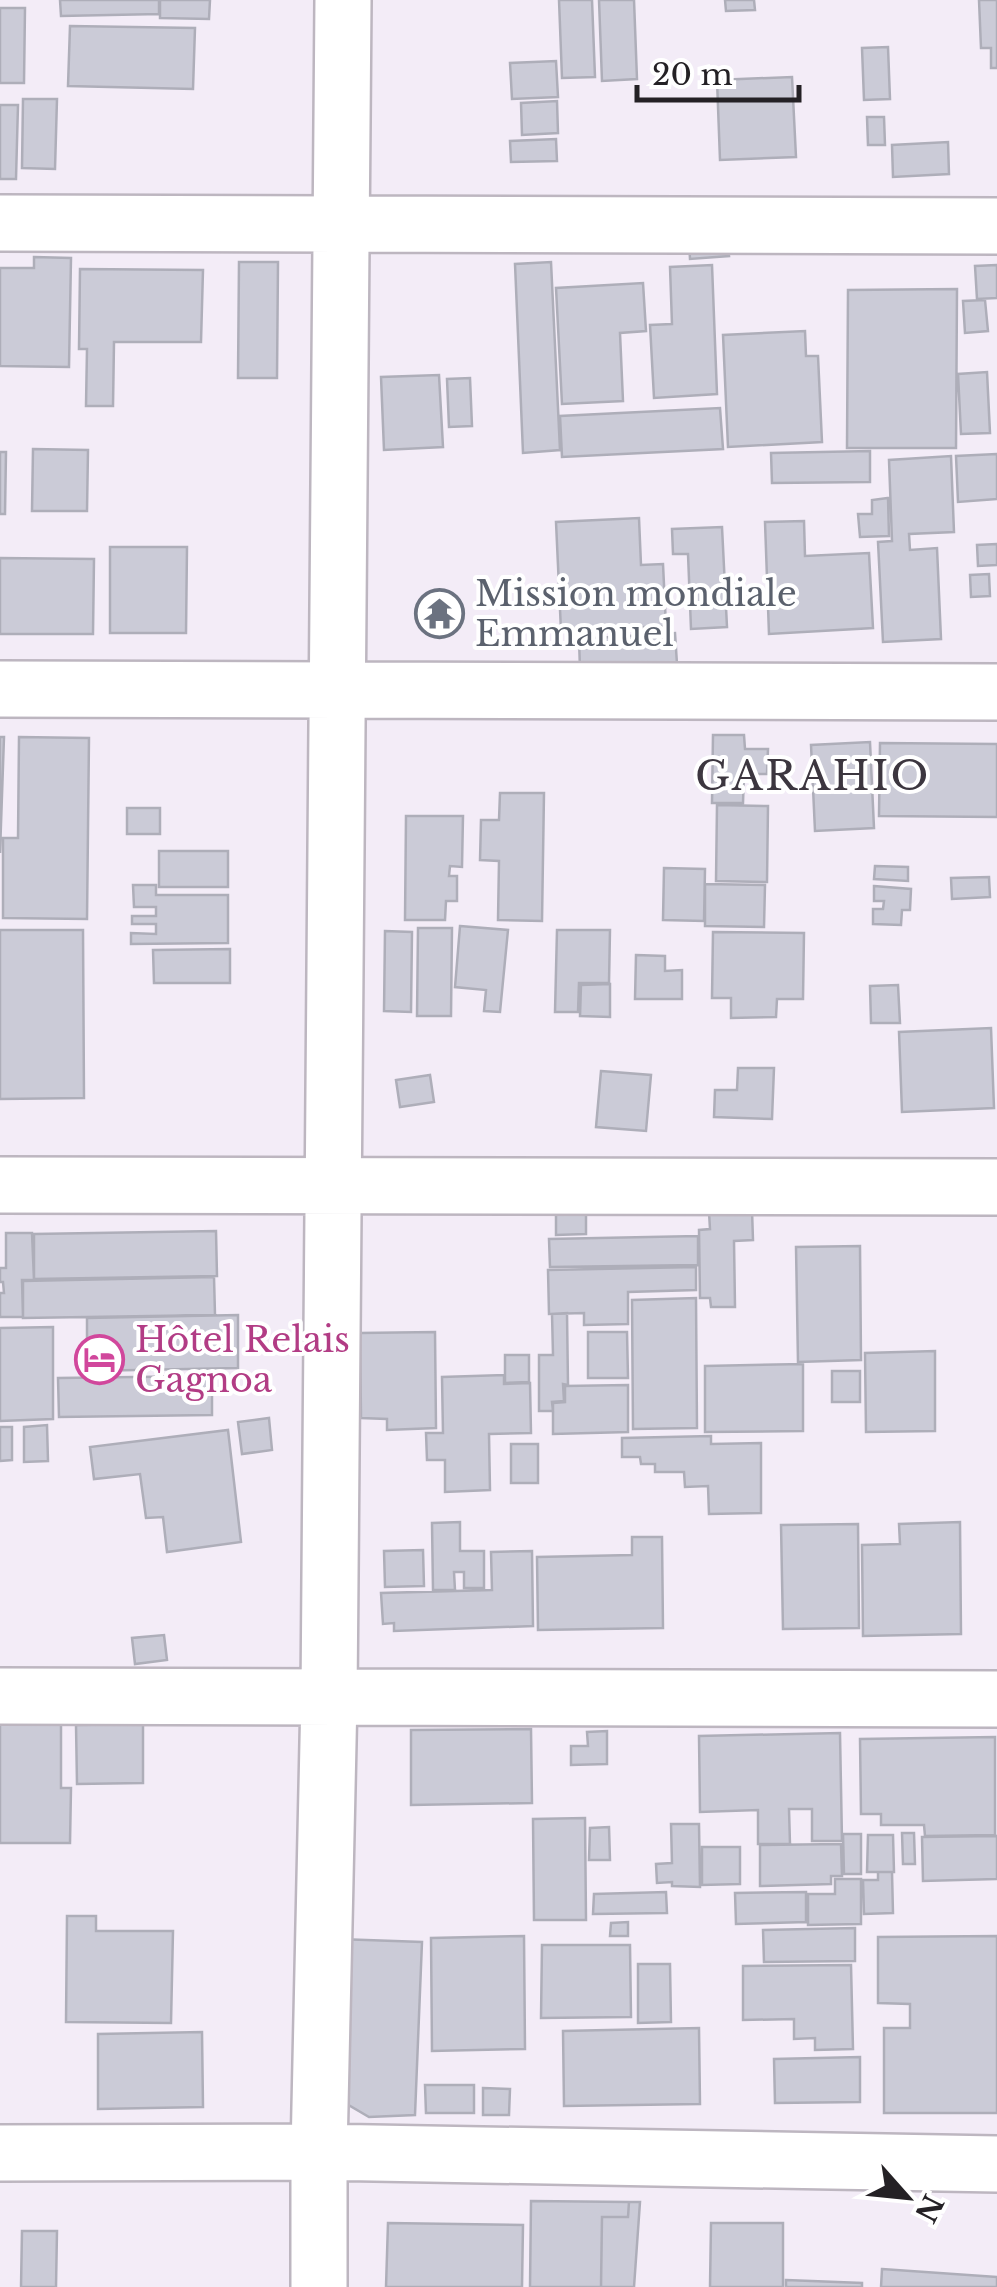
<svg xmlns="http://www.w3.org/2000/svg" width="997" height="2287" viewBox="0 0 997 2287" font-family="'Libre Baskerville',serif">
<rect width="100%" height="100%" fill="#f3ecf7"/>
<!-- building -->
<path fill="#cbcbd7" stroke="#aeaeb9" stroke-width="2.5" d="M 60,0 L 159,0 L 159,14 L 61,16 Z
M 160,0 L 210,0 L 209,19 L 160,18 Z
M 559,0 L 592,0 L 595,77 L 562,78 Z
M 599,0 L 634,0 L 637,79 L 602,81 Z
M 725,0 L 754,0 L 755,10 L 726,11 Z
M 979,0 L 997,0 L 997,68 L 991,68 L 991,48 L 981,48 Z
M 0,8 L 25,8 L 24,83 L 0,83 Z
M 70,26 L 195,28 L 193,89 L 68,86 Z
M 888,47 L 890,99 L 864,100 L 862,48 Z
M 556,61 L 558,97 L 512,99 L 510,63 Z
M 792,77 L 796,157 L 720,160 L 717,80 Z
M 23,99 L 57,99 L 55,169 L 22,168 Z
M 557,101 L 558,133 L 522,135 L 521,103 Z
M 0,105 L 18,105 L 16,179 L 0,179 Z
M 867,117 L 884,117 L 885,145 L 868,145 Z
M 556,139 L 557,161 L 511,162 L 510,141 Z
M 948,142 L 949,174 L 893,177 L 892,145 Z
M 727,239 L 729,256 L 690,259 L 689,241 Z
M 34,257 L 71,258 L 69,367 L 0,366 L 0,268 L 34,268 Z
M 239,262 L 278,262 L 277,378 L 238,378 Z
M 551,262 L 560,450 L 523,453 L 515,264 Z
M 712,265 L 717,394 L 654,398 L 650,325 L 672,324 L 670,267 Z
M 997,265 L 997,298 L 977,299 L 975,266 Z
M 80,269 L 203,270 L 201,342 L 114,342 L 113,406 L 86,406 L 87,349 L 79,349 Z
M 643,283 L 646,331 L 620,333 L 623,401 L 562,404 L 556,288 Z
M 957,289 L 956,448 L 847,448 L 848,290 Z
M 985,300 L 988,331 L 965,333 L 963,301 Z
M 805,331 L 806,356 L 818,356 L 822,442 L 728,447 L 723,335 Z
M 987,372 L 990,433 L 961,434 L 958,374 Z
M 439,375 L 443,447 L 384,450 L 381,377 Z
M 470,378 L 472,426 L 449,427 L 447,379 Z
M 720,408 L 723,449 L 562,457 L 560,416 Z
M 33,449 L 88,450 L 87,511 L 32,511 Z
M 870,451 L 870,482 L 772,483 L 771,453 Z
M 0,452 L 6,452 L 5,514 L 0,514 Z
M 997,454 L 997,499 L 958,502 L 956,456 Z
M 951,456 L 954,532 L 909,534 L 910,550 L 937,548 L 941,639 L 883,642 L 878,542 L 892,541 L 889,460 Z
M 888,498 L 889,536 L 860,537 L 858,514 L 872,514 L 872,500 Z
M 639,518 L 641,565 L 663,564 L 666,626 L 561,631 L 556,522 Z
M 804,521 L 805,556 L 869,553 L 873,628 L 769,634 L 765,522 Z
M 722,527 L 727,627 L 691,629 L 688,554 L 673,554 L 672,529 Z
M 997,544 L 997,565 L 978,566 L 977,545 Z
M 110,547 L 187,547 L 186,633 L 110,633 Z
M 0,558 L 94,559 L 93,634 L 0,634 Z
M 989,574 L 990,596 L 971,597 L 970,575 Z
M 675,633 L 677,664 L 580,670 L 579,639 Z
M 713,735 L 744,735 L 745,749 L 768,749 L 767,774 L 744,774 L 743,803 L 712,803 Z
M 0,737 L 4,737 L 0,853 Z
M 19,737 L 89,738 L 87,919 L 3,918 L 3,838 L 18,838 Z
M 870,742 L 874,828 L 815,831 L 811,745 Z
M 880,743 L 997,744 L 997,817 L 879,816 Z
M 500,793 L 544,793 L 542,921 L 498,920 L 499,861 L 480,860 L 481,820 L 499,820 Z
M 717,805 L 768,806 L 767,882 L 716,881 Z
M 127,808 L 160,808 L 160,834 L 127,834 Z
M 406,816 L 463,816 L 462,867 L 450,866 L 449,876 L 457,876 L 457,901 L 446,901 L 445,920 L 405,920 Z
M 159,851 L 228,851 L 228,887 L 159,887 Z
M 875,866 L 908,867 L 908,881 L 874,879 Z
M 664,868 L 705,869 L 704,921 L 663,920 Z
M 989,877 L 990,897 L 952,899 L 951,878 Z
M 705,884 L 765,885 L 764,927 L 705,926 Z
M 133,885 L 156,885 L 156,895 L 228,895 L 228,943 L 131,944 L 131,933 L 156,934 L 156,924 L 132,924 L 132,916 L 156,916 L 156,907 L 134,907 Z
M 874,886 L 911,889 L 910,910 L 902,910 L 901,925 L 873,924 L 873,909 L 883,909 L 884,901 L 874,901 Z
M 460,926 L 508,930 L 500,1012 L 484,1011 L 486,990 L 455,987 Z
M 418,928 L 452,928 L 451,1016 L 417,1016 Z
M 0,930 L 83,930 L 84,1098 L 0,1099 Z
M 557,930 L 610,930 L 609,983 L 579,983 L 578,1012 L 555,1012 Z
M 385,931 L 412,932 L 411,1012 L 384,1011 Z
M 713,932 L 804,933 L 803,999 L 777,999 L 776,1017 L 731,1018 L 731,998 L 712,998 Z
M 230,949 L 230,983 L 154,983 L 153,950 Z
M 636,955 L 665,956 L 665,971 L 682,970 L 682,999 L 635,999 Z
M 610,984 L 610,1017 L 580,1016 L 581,985 Z
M 898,985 L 900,1023 L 871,1023 L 870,986 Z
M 991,1028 L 994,1108 L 902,1112 L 899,1032 Z
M 738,1068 L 774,1068 L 772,1119 L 714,1117 L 715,1090 L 737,1090 Z
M 601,1071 L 651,1075 L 646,1131 L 596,1127 Z
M 430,1075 L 434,1102 L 400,1107 L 396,1080 Z
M 586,1205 L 586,1234 L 556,1235 L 556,1206 Z
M 752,1210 L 753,1240 L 734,1241 L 735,1307 L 711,1307 L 710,1298 L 700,1298 L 699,1230 L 710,1229 L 709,1212 Z
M 216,1231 L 217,1276 L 34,1279 L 34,1234 Z
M 6,1233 L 32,1233 L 34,1280 L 22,1280 L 23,1317 L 0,1317 L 0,1293 L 4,1293 L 3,1282 L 0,1282 L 0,1268 L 6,1268 Z
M 698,1236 L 698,1265 L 550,1267 L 549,1239 Z
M 860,1246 L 861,1360 L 798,1362 L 796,1247 Z
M 696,1267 L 696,1290 L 628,1292 L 628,1324 L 584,1325 L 584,1313 L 549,1314 L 548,1270 Z
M 214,1277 L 215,1315 L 23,1318 L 23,1281 Z
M 696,1298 L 697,1428 L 633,1429 L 632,1300 Z
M 567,1313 L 568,1385 L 563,1384 L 564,1401 L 552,1402 L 553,1411 L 539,1411 L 539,1355 L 553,1355 L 552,1314 Z
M 238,1315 L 238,1368 L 87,1371 L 87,1318 Z
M 53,1327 L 53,1419 L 0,1421 L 0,1328 Z
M 435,1332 L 436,1428 L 387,1430 L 387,1419 L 361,1418 L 360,1333 Z
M 588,1332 L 627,1332 L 628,1378 L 588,1378 Z
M 935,1351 L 935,1431 L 866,1432 L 865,1353 Z
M 505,1355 L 529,1355 L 529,1382 L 505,1383 Z
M 803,1364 L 803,1431 L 705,1432 L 705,1366 Z
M 832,1371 L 860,1371 L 860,1402 L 832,1402 Z
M 504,1375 L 504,1384 L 530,1383 L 531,1433 L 489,1434 L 490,1490 L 445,1492 L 445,1460 L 427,1460 L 426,1433 L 443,1433 L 442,1377 Z
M 212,1376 L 212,1415 L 59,1417 L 58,1378 Z
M 628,1385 L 628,1432 L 553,1434 L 553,1403 L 565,1402 L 565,1386 Z
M 269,1418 L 272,1450 L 242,1454 L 238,1422 Z
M 47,1425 L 48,1461 L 24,1462 L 24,1427 Z
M 0,1427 L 12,1427 L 12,1460 L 0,1461 Z
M 228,1430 L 241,1542 L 167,1552 L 163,1517 L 146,1518 L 140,1474 L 94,1479 L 90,1447 Z
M 711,1436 L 711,1444 L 761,1443 L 761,1513 L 709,1514 L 708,1486 L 685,1487 L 684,1472 L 655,1472 L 655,1464 L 641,1464 L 640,1457 L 622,1457 L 622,1438 Z
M 511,1444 L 538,1444 L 538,1483 L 511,1483 Z
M 460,1522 L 460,1551 L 484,1551 L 484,1588 L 464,1588 L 464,1572 L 454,1572 L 455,1590 L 433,1590 L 432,1523 Z
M 960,1522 L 961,1634 L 863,1636 L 862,1545 L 900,1544 L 899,1524 Z
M 858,1524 L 859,1628 L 783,1629 L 781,1525 Z
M 632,1537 L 662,1537 L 663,1628 L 538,1630 L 537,1557 L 632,1555 Z
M 423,1550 L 424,1586 L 385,1587 L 384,1551 Z
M 532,1551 L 533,1626 L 394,1631 L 394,1623 L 383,1624 L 381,1593 L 492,1590 L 491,1552 Z
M 164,1635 L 167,1660 L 135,1664 L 132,1638 Z
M 0,1724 L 61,1724 L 61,1788 L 71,1788 L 70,1843 L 0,1843 Z
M 143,1724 L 143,1783 L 77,1784 L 76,1725 Z
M 531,1729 L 532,1803 L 411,1805 L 411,1730 Z
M 607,1731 L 607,1764 L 571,1765 L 571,1746 L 588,1746 L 587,1732 Z
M 840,1733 L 842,1841 L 812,1841 L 812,1809 L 789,1809 L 790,1844 L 758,1844 L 758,1810 L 700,1812 L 699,1736 Z
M 995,1737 L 995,1835 L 925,1836 L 924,1825 L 881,1825 L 881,1814 L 861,1814 L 860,1739 Z
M 585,1818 L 586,1920 L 534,1920 L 533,1819 Z
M 671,1824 L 699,1824 L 700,1887 L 672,1886 L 672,1882 L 657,1883 L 656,1864 L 672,1863 Z
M 609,1827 L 610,1860 L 589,1860 L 590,1828 Z
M 902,1833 L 914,1833 L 915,1864 L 903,1864 Z
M 843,1834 L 861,1834 L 861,1874 L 844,1874 Z
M 868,1835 L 893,1835 L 894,1872 L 867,1872 Z
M 997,1836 L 997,1879 L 923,1881 L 922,1837 Z
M 841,1844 L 842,1876 L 831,1876 L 831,1884 L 760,1886 L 760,1845 Z
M 702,1847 L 740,1847 L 740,1884 L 702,1885 Z
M 878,1872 L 892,1872 L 893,1913 L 864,1914 L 863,1880 L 878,1880 Z
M 835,1879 L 861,1879 L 861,1924 L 808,1925 L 808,1894 L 835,1894 Z
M 666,1892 L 667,1913 L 593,1914 L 594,1894 Z
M 806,1892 L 806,1922 L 736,1924 L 735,1893 Z
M 67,1916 L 96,1916 L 96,1931 L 173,1931 L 171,2023 L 66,2022 Z
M 628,1922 L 628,1936 L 610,1936 L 611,1923 Z
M 855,1928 L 855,1961 L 764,1962 L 763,1930 Z
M 524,1936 L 525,2049 L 432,2051 L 431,1938 Z
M 997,1936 L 997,2113 L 884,2113 L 884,2028 L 910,2028 L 910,2004 L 878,2003 L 878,1937 Z
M 338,1939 L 422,1942 L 415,2115 L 369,2117 L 335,2097 Z
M 542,1945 L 630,1945 L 631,2017 L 541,2018 Z
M 638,1964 L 670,1964 L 671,2022 L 638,2023 Z
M 851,1965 L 853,2049 L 815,2050 L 815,2038 L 794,2039 L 794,2019 L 743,2020 L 743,1966 Z
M 699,2028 L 700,2104 L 564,2106 L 563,2031 Z
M 202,2032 L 203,2107 L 98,2109 L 98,2034 Z
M 860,2057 L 860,2102 L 775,2103 L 774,2059 Z
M 425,2085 L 474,2085 L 474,2113 L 426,2113 Z
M 483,2088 L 510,2089 L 509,2115 L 483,2115 Z
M 531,2201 L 629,2202 L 628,2217 L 602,2217 L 601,2287 L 530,2287 Z
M 629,2202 L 640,2202 L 634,2287 L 601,2287 L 602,2217 L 628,2217 Z
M 388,2223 L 523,2225 L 522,2287 L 386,2287 Z
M 711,2223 L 783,2223 L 783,2287 L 710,2287 Z
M 22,2231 L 57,2231 L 56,2287 L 21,2287 Z
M 882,2269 L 997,2277 L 997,2287 L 881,2287 Z
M 786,2280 L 862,2283 L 862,2287 L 786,2287 Z"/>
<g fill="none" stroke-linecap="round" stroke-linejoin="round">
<defs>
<path id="minor" d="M 0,223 L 997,226
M 0,689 L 997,692
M 0,1185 L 997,1187
M 0,1696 L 997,1699
M 0,2153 L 319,2152 L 997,2164
M 319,2287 L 319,2152 L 329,1697 L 343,0"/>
</defs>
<!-- minor casing -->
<use href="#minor" stroke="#bdb6c0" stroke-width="60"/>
<!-- minor -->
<use href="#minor" stroke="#fff" stroke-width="55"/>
</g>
<!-- icons -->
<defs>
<symbol id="temple-ring" viewBox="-11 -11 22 22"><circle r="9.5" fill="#fff" stroke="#6b7280" stroke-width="1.5"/><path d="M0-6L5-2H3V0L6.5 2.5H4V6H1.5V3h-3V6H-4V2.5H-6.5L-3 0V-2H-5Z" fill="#6b7280"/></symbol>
<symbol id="hotel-ring" viewBox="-11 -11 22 22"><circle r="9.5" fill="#fff" stroke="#d1479c" stroke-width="1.5"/><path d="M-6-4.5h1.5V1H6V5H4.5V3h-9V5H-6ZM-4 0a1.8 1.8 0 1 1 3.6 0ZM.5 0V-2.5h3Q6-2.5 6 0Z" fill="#d1479c"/></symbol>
</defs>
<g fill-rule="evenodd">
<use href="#temple-ring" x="412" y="586" width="55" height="55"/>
<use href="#hotel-ring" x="72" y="1332" width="55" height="55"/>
</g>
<g text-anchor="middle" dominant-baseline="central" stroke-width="8" stroke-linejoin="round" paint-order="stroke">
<!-- worship labels -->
<g font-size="35" fill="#5b616d" stroke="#fff" text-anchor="start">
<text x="475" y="593">Mission mondiale<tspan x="475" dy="40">Emmanuel</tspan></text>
</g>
<!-- hotel labels -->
<g font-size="35" fill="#b23c85" stroke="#fff" text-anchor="start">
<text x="135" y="1339">Hôtel Relais<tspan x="135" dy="40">Gagnoa</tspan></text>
</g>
<!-- quarter labels -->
<g font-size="40" letter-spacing="2.5" fill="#3c363f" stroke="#fff">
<text x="813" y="776">GARAHIO</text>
</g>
</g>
<!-- north arrow -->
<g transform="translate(907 2197) rotate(117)" stroke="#ffffff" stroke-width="8" paint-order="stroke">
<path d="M0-8L18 38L0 25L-18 38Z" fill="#242125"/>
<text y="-15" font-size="28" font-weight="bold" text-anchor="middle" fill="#242125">N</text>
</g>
<!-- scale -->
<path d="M637 85v15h162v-15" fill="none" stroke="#242125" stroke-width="5"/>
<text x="652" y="85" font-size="30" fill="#242125" stroke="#ffffff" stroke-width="8" paint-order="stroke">20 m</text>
</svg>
